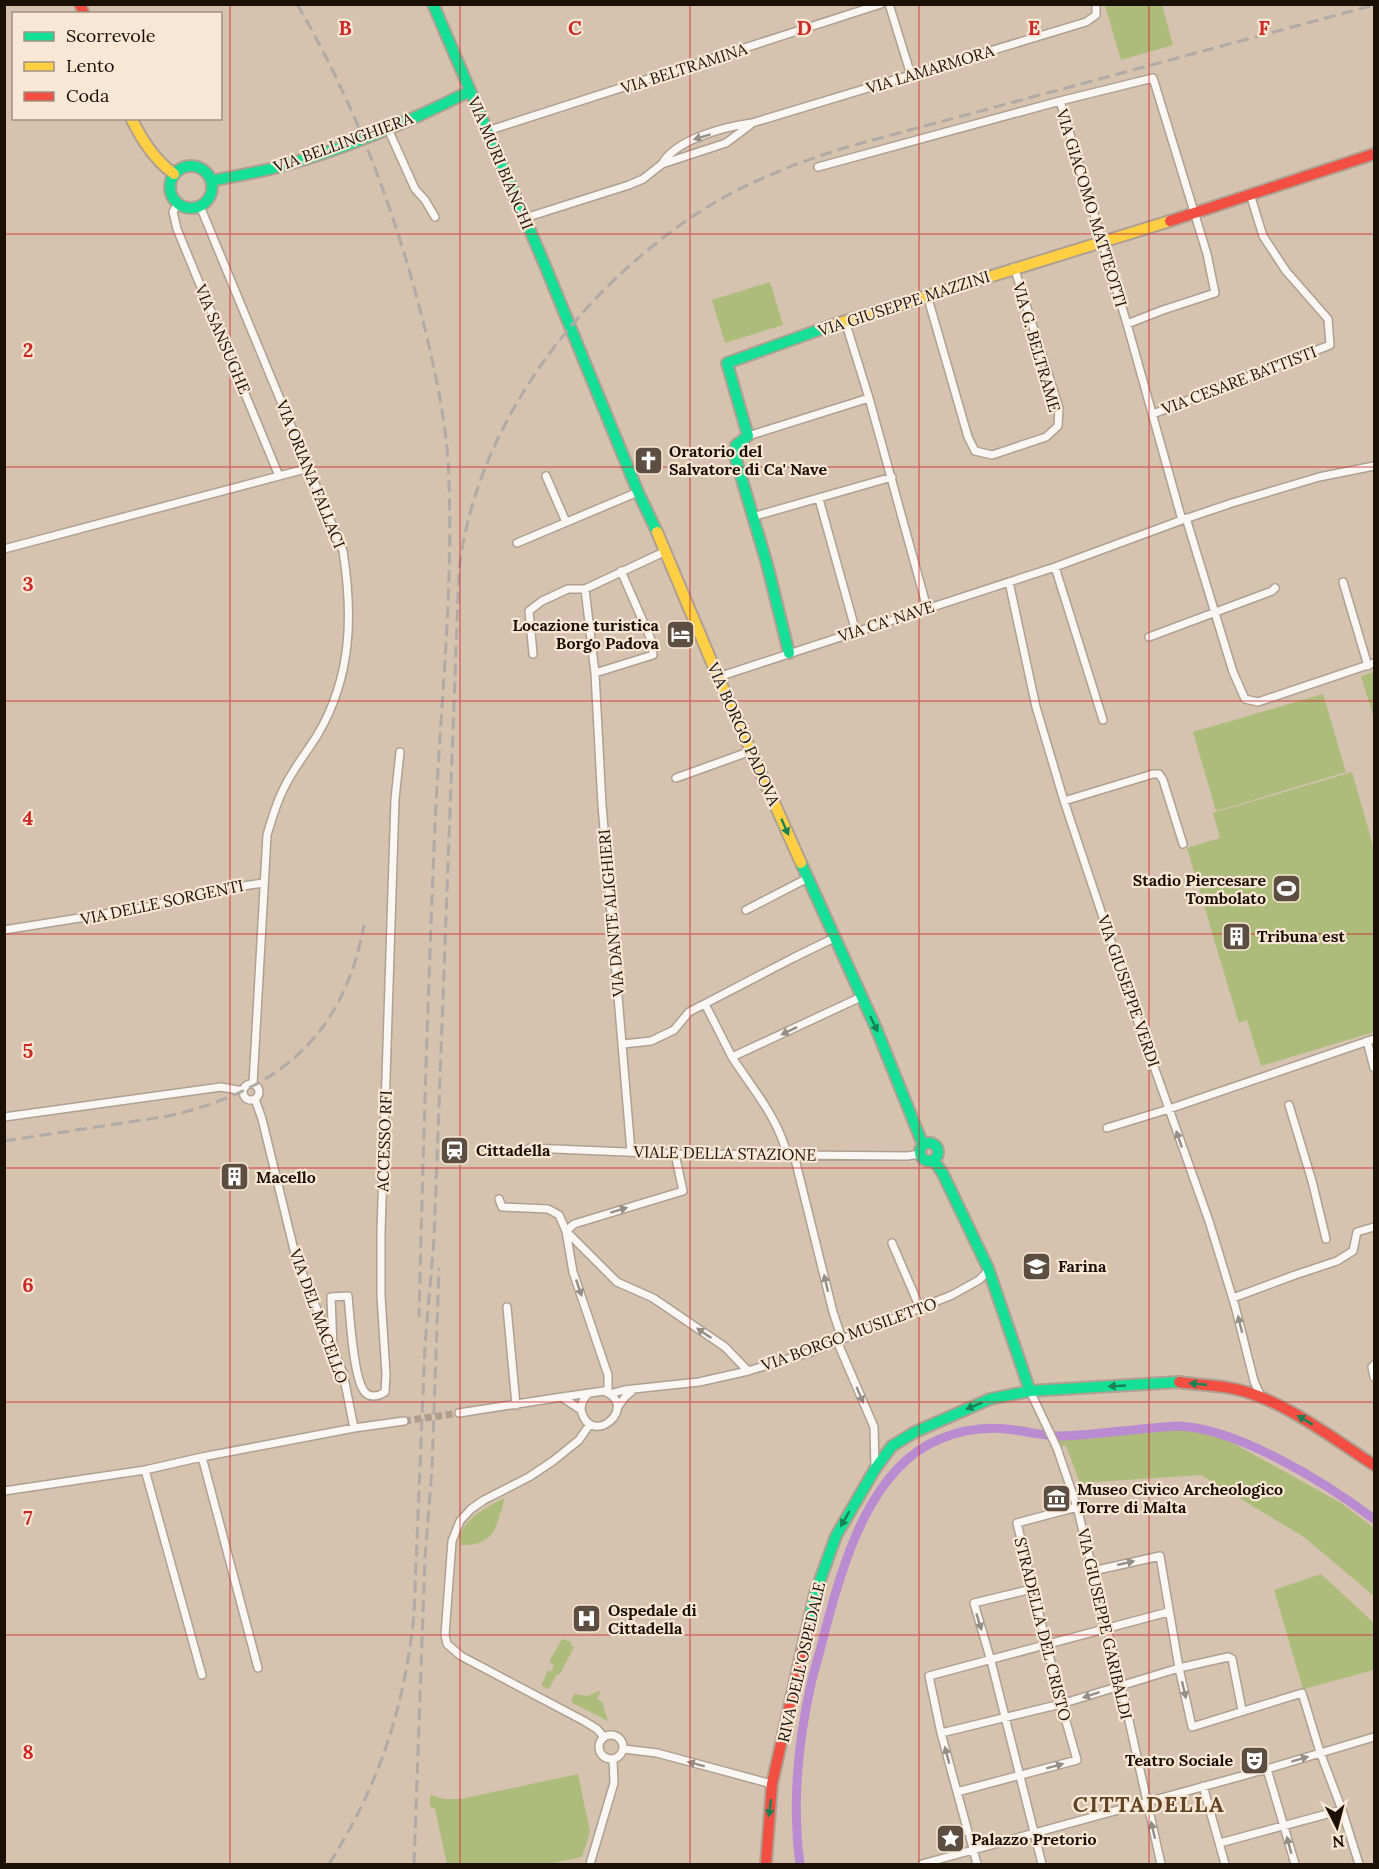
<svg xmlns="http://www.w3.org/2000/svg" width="1379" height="1869" viewBox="0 0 1379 1869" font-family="Lora,serif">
<rect width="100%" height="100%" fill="#d5c2af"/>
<!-- green -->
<path fill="#adbc7b" d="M 1105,5 L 1162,5 L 1173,45 L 1121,60 Z
M 770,282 L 783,325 L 725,343 L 712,300 Z
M 1374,672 L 1374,719 L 1361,676 Z
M 1323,694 L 1346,772 L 1216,811 L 1193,732 Z
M 1352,772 L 1374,849 L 1374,1032 L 1261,1066 L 1247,1020 L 1239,1023 L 1187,848 L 1220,838 L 1213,813 Z
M 1162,1430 L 1195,1430 L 1222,1437 L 1341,1503 L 1374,1528 L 1374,1596 L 1304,1537 L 1201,1475 L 1080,1483 L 1066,1446 L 1060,1446 L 1056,1440 Z
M 504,1498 C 504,1505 501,1510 499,1517 C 494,1538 483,1546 460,1545 C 454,1524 488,1506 504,1498 Z
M 1321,1574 L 1374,1623 L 1374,1670 L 1303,1689 L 1274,1590 Z
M 562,1639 L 572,1642 L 570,1645 L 574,1647 L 560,1674 L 557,1674 L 549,1689 L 541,1686 L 548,1670 L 551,1672 L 554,1665 L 549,1662 Z
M 599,1691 L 601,1691 L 597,1699 L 602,1702 L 608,1721 L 571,1702 L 574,1694 L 587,1696 Z
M 578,1774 L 590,1832 L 582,1857 L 548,1864 L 447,1864 L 435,1809 L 430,1806 L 430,1795 L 444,1799 L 461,1799 Z"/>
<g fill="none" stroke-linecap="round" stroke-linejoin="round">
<!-- canal -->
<path stroke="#ba8bd0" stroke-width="9" d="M 800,1864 C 792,1805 798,1742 811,1684 C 815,1666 821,1649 825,1631 C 842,1565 870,1467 940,1439 C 964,1429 990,1426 1015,1430 C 1030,1432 1045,1436 1060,1436 C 1099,1435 1139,1428 1178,1426 C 1238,1428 1326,1483 1374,1519"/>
<!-- street-tunnel -->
<path stroke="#b09e8d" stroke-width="7" stroke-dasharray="7 3.5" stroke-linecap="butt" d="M 404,1421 L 459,1413"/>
<defs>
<path id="street" d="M 889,4 L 911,75
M 1060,101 L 1153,78 L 1207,254 L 1215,293 L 1163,310 L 1127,324
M 388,129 L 415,189 L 425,200 L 435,217
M 487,131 L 881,4
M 662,164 C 676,139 724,127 752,123 L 1086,22 L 1096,15 L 1096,4
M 818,167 L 1060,101 L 1127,324 L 1182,520
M 178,203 L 173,212 L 177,229 L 279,476
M 200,206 L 343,551 C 353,615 352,676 318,734 C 307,752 293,769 284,788 C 276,803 272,819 267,835 L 253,1084
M 525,218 L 629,185 L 643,179 L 662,164 L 726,143 L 750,125
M 927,295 L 968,437 L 975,451 L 992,455 L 1046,437 L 1058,426 L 1059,408 L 1014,267
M 845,321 L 869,398 L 927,608
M 1153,414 L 1330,345 L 1328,319 L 1286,271 L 1263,236 L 1250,194
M 748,436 L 869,398
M 546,476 L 566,522
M 819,499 L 856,632
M 752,517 L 892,477
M 1186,518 L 1233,672 L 1245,699 L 1258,702 L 1374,663
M 517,543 L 638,492
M 4,549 L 309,468
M 1055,567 L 1103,720
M 1009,582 L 1036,707 L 1064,801 L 1137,1019 L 1209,1221 L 1235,1306 L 1254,1381 L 1261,1397
M 1343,582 L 1368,666
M 585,589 L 595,673 L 602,805 L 631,1152
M 1149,637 L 1256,597 L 1272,591 L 1275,588
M 533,654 L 529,611 L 542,601 L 568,589 L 585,589 L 666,551
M 595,673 L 653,655 L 652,642 L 621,571
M 718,677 L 1055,567 L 1182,520 L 1232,503 L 1319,477 L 1374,466
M 676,778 L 751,751
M 1064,801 L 1153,774 L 1159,774 L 1163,780 L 1183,844
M 746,910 L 808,878
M 4,930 L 148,907 L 198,893 L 263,883
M 705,1004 L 732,1057
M 1367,1041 L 1374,1068
M 623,1044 L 651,1041 L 674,1030 L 689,1012 L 793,958 L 834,938
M243 1092a8 8 0 1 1 16 0a8 8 0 1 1-16 0Z
M 255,1099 L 262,1119 L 296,1258 L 343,1373 L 354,1428
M 1289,1105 L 1312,1181 L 1326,1239
M 4,1117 L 221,1087 L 243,1091
M 1107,1128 L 1169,1109 L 1374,1039
M 530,1148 L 675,1154 L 907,1156 L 920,1154
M 787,1155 C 779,1119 752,1088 732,1057 L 861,997
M 794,1155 L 833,1312 L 842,1339
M 499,1199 L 502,1207 L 548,1209 L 559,1215 L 566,1231 L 573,1272 L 608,1375 L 608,1393
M 566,1231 L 617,1282 L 653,1298 L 725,1347 L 748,1371
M 566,1231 L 574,1224 L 683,1191 L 675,1154
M 892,1243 L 920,1308
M 1233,1298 L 1295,1275 L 1337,1261 L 1353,1251 L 1357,1232 L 1374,1227
M 507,1307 L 516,1405
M 837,1341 L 874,1427 L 875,1469
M 333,1349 L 331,1297 L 348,1296 C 350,1315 353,1377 364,1391 C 369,1398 378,1397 385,1392 L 386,1374 L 381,1296 L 381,1232 L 395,799 L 400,752
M 1374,1365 L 1372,1367 L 1374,1377
M 1030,1391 L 1057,1448 L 1077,1507 L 1121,1685 L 1161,1864
M 610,1394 L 624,1390 L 699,1382 L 748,1371 L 808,1353 L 952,1295 L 979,1280 L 986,1273
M 617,1408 L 625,1397 L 633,1390
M 581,1410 L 562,1397 L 604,1391 C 639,1405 596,1445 583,1416 C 579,1408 582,1400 588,1394
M 459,1413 L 562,1397
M 590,1424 L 579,1440 L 553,1461 L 529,1477 L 484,1500 L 471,1509 L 460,1521 L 452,1541 L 445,1635 L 447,1644 L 461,1656 L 584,1721 L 597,1729 L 604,1737
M 202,1457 L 258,1668
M 145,1470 L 202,1675
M 4,1491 L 145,1470 L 202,1457 L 354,1428 L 404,1421
M 1093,1571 L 1160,1556 L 1179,1668 L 1192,1727 L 1302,1693 L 1320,1752 L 1342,1810 L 1359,1864
M 1032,1589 L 974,1603 L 991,1661 L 1042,1864
M 941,1733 L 1061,1704 L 1179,1668 L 1228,1657 L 1232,1659 L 1242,1710
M599 1747a12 12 0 1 1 24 0a12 12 0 1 1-24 0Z
M 624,1749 L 657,1753 L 772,1784
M 1267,1769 L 1295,1864
M 1203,1786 L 1225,1864
M 957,1792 L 1077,1760 L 1061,1704 L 1017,1523 L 1077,1507
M 968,1832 L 941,1733 L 929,1676 L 1168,1612
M 970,1837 L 977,1864
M 1220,1843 L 1342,1810
M 590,1864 L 614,1783 L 613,1760
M 922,1864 L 1267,1769 L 1374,1737"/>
<path id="fast" d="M 433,4 L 544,263 L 638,492 L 657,532
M170 187a21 21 0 1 1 42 0a21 21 0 1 1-42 0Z
M 211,181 C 233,176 256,173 278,167 C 345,149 409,122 470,91
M 789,653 L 767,564 L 735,456 L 736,445 L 748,436 L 727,363 L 830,326
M 801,863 L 876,1028 L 923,1145
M920 1152a9 9 0 1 1 18 0a9 9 0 1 1-18 0Z
M 933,1160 L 942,1172 L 988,1268 L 1030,1391
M 802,1650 L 815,1594 L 836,1536 L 875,1469 L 892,1446 L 915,1432 L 990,1399 L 1030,1391 L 1179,1382"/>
<path id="slow" d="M 131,118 C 142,140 154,159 174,174
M 830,326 L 1170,221
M 657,532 L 718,677 L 801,863"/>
<path id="jam" d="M 80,4 L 84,14
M 1170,221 L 1374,154
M 1179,1382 C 1197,1385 1217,1385 1235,1389 C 1282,1399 1334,1439 1374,1465
M 766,1864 L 772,1784 L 802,1650"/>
</defs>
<!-- street casing -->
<use href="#street" stroke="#afa091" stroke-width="10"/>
<!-- fast casing -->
<use href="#fast" stroke="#afa091" stroke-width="14"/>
<!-- slow casing -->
<use href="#slow" stroke="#afa091" stroke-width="14"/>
<!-- jam casing -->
<use href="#jam" stroke="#afa091" stroke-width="14"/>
<!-- street -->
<use href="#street" stroke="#f9f6f3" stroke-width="7"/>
<!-- fast -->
<use href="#fast" stroke="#16e098" stroke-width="10"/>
<!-- slow -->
<use href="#slow" stroke="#ffcf43" stroke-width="10"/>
<!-- jam -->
<use href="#jam" stroke="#f24e42" stroke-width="10"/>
<!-- rail -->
<path stroke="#b0aba6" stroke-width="3" stroke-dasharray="12 6" stroke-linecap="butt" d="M 297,4 C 356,105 397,216 425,329 C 437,380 448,430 449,482 C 453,597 440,711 435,825 C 428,989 423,1153 419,1317
M 4,1141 L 169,1116 C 278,1090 343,1038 364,925
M 329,1864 C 379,1786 405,1706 414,1614 L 425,1345 L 434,1239 L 459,570 C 476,423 582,287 704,209 C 751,180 805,159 858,144 L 1374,5
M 414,1864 L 425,1558 L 432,1468 L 439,1268"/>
</g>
<!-- one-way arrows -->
<defs><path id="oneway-solid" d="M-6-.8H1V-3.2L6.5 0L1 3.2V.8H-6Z" transform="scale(1.5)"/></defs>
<g fill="#958e87">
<use href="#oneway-solid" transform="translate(702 137) rotate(163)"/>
<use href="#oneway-solid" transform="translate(789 1031) rotate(154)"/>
<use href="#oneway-solid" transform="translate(1179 1139) rotate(-109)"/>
<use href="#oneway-solid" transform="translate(619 1210) rotate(-17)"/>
<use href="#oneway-solid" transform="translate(826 1283) rotate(-103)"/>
<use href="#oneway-solid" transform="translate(579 1288) rotate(71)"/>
<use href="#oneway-solid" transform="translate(1240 1324) rotate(-104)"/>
<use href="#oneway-solid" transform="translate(704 1333) rotate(-146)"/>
<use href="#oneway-solid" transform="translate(860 1395) rotate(67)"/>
<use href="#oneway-solid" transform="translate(1126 1563) rotate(-13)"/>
<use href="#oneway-solid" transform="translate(979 1622) rotate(73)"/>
<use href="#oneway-solid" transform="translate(1184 1690) rotate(77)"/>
<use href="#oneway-solid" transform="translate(1091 1695) rotate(162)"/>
<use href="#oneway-solid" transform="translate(947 1755) rotate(-105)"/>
<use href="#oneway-solid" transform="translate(1300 1759) rotate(-17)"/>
<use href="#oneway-solid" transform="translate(696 1764) rotate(-165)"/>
<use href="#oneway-solid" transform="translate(1055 1766) rotate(-15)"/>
<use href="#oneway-solid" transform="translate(1153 1830) rotate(-103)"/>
<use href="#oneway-solid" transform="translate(1289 1845) rotate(-105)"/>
</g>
<g fill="#188255">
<use href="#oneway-solid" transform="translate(785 827) rotate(66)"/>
<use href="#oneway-solid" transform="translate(874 1024) rotate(64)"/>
<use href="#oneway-solid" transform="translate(1198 1384) rotate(-175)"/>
<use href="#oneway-solid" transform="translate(1117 1386) rotate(177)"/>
<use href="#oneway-solid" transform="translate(974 1406) rotate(157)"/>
<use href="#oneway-solid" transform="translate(1305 1420) rotate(-149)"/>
<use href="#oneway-solid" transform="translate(845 1519) rotate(120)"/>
<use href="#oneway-solid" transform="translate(770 1808) rotate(96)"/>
</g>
<!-- grid -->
<path fill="none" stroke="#cd2726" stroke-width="1.5" stroke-opacity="0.55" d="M 230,4 L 230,1864M 460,4 L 460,1864M 690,4 L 690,1864M 919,4 L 919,1864M 1149,4 L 1149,1864M 4,234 L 1374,234M 4,467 L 1374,467M 4,701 L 1374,701M 4,934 L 1374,934M 4,1168 L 1374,1168M 4,1402 L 1374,1402M 4,1635 L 1374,1635"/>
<!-- icons -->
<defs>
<symbol id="church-square" viewBox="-11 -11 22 22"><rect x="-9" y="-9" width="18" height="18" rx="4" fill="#5c4e40" stroke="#f9e7d5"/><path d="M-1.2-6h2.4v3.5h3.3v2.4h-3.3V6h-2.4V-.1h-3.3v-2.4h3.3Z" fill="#fff"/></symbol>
<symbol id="hotel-square" viewBox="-11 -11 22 22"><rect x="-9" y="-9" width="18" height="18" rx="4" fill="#5c4e40" stroke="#f9e7d5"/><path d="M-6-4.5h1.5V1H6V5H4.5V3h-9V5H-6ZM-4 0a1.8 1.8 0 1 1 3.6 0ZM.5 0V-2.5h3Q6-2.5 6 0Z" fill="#fff"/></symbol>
<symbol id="stadium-square" viewBox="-11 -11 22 22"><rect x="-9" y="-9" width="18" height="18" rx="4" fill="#5c4e40" stroke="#f9e7d5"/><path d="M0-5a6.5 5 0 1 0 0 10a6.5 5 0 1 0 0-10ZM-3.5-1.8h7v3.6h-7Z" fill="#fff"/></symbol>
<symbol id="building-square" viewBox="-11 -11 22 22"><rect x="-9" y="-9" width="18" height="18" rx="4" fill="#5c4e40" stroke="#f9e7d5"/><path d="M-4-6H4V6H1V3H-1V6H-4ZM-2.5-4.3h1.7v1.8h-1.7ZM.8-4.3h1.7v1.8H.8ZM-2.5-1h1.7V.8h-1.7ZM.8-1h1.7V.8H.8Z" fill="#fff"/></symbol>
<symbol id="station-square" viewBox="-11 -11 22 22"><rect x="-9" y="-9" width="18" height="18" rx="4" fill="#5c4e40" stroke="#f9e7d5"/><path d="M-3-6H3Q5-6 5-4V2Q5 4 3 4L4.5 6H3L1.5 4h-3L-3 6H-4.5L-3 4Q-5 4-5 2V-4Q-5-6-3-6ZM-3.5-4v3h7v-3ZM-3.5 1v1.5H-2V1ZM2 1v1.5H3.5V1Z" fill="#fff"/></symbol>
<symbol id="school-square" viewBox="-11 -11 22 22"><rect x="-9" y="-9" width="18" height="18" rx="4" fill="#5c4e40" stroke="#f9e7d5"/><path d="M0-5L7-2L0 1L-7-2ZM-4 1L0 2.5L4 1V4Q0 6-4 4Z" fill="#fff"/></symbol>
<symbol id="museum-square" viewBox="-11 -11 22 22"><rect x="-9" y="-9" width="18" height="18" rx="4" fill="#5c4e40" stroke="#f9e7d5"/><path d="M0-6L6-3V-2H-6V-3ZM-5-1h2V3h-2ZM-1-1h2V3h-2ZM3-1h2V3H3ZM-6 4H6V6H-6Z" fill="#fff"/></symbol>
<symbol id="hospital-square" viewBox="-11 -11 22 22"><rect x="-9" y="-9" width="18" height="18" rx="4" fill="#5c4e40" stroke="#f9e7d5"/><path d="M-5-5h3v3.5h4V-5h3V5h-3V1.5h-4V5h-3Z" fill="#fff"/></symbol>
<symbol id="theatre-square" viewBox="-11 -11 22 22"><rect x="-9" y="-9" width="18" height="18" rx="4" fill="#5c4e40" stroke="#f9e7d5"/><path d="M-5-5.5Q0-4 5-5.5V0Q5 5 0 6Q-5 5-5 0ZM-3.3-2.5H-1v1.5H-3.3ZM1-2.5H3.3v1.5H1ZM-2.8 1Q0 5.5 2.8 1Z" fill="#fff"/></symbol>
<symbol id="sight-square" viewBox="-11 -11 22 22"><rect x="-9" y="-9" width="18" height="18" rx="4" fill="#5c4e40" stroke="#f9e7d5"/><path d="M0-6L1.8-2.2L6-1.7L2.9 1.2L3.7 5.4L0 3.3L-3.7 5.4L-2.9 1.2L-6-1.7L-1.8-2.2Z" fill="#fff"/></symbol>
</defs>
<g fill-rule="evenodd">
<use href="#church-square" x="632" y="444" width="33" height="33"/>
<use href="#hotel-square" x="664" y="618" width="33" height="33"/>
<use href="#stadium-square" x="1270" y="872" width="33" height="33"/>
<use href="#building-square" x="1220" y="920" width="33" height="33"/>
<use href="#station-square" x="438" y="1134" width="33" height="33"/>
<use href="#building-square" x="218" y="1160" width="33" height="33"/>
<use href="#school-square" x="1020" y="1250" width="33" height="33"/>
<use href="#museum-square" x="1040" y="1482" width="33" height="33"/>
<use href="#hospital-square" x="570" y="1602" width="33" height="33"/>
<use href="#theatre-square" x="1238" y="1744" width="33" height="33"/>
<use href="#sight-square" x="934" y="1822" width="33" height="33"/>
</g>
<g text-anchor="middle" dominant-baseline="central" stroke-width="4.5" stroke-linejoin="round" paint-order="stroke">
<!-- street labels -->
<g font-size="16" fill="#1b1004" stroke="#f9e7d5">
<text transform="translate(684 68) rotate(-18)">VIA BELTRAMINA</text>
<text transform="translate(930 69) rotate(-17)">VIA LAMARMORA</text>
<text transform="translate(343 142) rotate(-20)">VIA BELLINGHIERA</text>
<text transform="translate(501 163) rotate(67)">VIA MURI BIANCHI</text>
<text transform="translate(1092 208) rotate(73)">VIA GIACOMO MATTEOTTI</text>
<text transform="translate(904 303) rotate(-18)">VIA GIUSEPPE MAZZINI</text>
<text transform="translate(223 339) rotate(67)">VIA SANSUGHE</text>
<text transform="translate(1037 347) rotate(74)">VIA G. BELTRAME</text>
<text transform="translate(1239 380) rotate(-21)">VIA CESARE BATTISTI</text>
<text transform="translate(311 474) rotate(68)">VIA ORIANA FALLACI</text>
<text transform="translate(886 621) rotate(-18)">VIA CA' NAVE</text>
<text transform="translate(744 734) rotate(66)">VIA BORGO PADOVA</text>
<text transform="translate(162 902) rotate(-12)">VIA DELLE SORGENTI</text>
<text transform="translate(611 913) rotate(-95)">VIA DANTE ALIGHIERI</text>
<text transform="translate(1129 991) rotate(71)">VIA GIUSEPPE VERDI</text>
<text transform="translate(384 1141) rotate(-88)">ACCESSO RFI</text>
<text transform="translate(725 1153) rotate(1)">VIALE DELLA STAZIONE</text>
<text transform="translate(319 1316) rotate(70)">VIA DEL MACELLO</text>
<text transform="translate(849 1334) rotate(-20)">VIA BORGO MUSILETTO</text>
<text transform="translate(1105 1624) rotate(77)">VIA GIUSEPPE GARIBALDI</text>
<text transform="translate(1043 1629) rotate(76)">STRADELLA DEL CRISTO</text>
<text transform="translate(801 1662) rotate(-77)">RIVA DELL'OSPEDALE</text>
</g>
<!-- poi labels -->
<g font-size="16" font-weight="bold" fill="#1b1004" stroke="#f9e7d5" text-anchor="start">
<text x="669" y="451">Oratorio del<tspan x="669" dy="18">Salvatore di Ca' Nave</tspan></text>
<text x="659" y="625" text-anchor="end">Locazione turistica<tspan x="659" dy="18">Borgo Padova</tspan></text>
<text x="1266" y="880" text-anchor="end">Stadio Piercesare<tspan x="1266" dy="18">Tombolato</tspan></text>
<text x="1257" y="936">Tribuna est</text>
<text x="476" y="1150">Cittadella</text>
<text x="256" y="1177">Macello</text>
<text x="1058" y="1266">Farina</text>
<text x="1077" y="1489">Museo Civico Archeologico<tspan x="1077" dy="18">Torre di Malta</tspan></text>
<text x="608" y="1610">Ospedale di<tspan x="608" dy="18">Cittadella</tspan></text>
<text x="1233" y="1760" text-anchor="end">Teatro Sociale</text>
<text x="971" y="1839">Palazzo Pretorio</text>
</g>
<!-- district labels -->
<g font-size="22" font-weight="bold" letter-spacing="1.5" fill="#604323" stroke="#f9e7d5">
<text x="1149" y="1804">CITTADELLA</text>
</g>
</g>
<g font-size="20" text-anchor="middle" font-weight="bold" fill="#cd2726" stroke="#f9e7d5" stroke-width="4.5" stroke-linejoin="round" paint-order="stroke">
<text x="345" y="35">B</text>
<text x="575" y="35">C</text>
<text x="804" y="35">D</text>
<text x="1034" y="35">E</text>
<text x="1264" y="35">F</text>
<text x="28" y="357">2</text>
<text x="28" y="591">3</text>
<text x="28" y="825">4</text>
<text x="28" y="1058">5</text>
<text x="28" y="1292">6</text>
<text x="28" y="1525">7</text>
<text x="28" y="1759">8</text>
</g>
<!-- border -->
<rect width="1379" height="1869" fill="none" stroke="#1b1004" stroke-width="12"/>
<!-- legend -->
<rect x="12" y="12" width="210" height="108" fill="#f9e7d5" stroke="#a09181" stroke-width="1.5"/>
<rect x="24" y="32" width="30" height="9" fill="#16e098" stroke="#a09181" stroke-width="1.5"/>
<text x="66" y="42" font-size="18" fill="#1b1004">Scorrevole</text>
<rect x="24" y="62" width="30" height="9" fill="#ffcf43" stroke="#a09181" stroke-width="1.5"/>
<text x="66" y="72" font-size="18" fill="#1b1004">Lento</text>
<rect x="24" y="92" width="30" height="9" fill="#f24e42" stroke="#a09181" stroke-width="1.5"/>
<text x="66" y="102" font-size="18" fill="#1b1004">Coda</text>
<!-- north arrow -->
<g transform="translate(1337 1827) rotate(174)" stroke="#f9e7d5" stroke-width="4.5" paint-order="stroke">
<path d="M0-4.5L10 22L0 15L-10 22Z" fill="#1b1004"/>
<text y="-9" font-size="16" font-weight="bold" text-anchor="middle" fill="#1b1004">N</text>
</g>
</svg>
